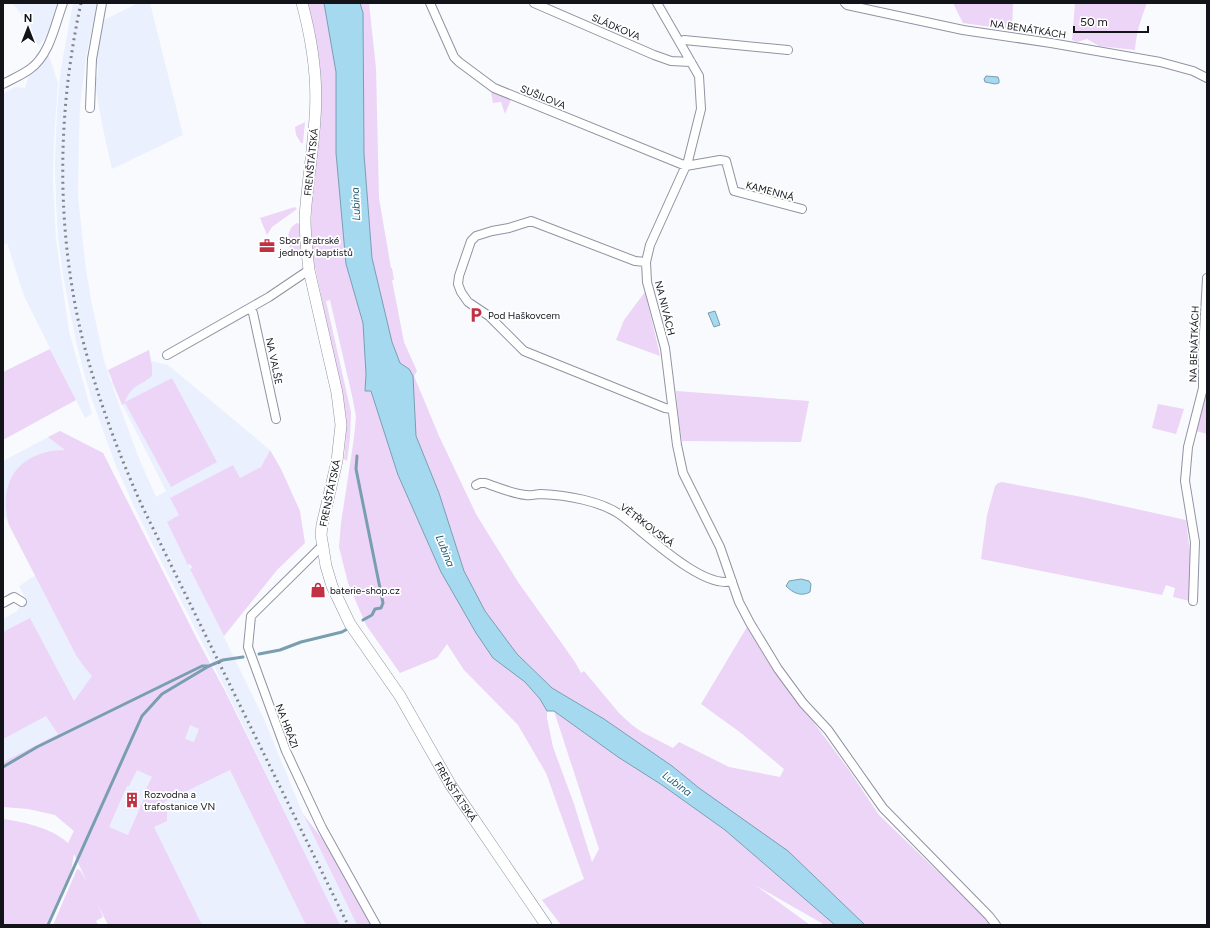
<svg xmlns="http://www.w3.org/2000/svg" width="1210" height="928" viewBox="0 0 1210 928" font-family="Figtree,sans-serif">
<rect width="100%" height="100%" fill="#f9fafd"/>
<!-- built -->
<path fill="#ebf0fe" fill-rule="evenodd" d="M 11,3 L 59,3 L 48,35 L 38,46 L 17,8 Z
M 73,3 L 97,3 L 86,57 L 80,107 L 79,135 L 78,197 L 86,270 L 92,305 L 104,360 L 111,382 L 148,360 L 168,365 L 270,450 L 261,467 L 240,482 L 168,522 L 264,719 L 303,814 L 357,925 L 108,925 L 69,843 L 74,831 L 55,815 L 187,669 L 3,762 L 3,619 L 17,611 L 25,597 L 19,586 L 36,575 L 3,514 L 3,461 L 60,431 L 103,453 L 198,641 L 225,691 L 312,867 L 217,672 L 136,511 L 116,466 L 90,394 L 83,369 L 75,337 L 63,275 L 58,237 L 56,199 L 55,165 L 57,109 L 61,68 ZM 111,382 L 166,491 L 156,497 L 138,456 Z
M 138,3 L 150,3 L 183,135 L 112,169 L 106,143 L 99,108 L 95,81 L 98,75 L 98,66 L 96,60 L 102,21 Z
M 36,54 L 49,56 L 58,83 L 54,139 L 53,181 L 56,240 L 69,331 L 92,414 L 85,418 L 24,296 L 7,243 L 3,245 L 3,94 L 15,87 L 25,88 Z"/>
<!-- green -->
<path fill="#ecd5f7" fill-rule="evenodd" d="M 307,3 L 324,3 L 336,72 L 336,153 L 346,264 L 363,323 L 366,374 L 365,390 L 371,391 L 398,475 L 441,572 L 476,633 L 493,657 L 525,682 L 540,699 L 547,711 L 547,718 L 553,747 L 574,804 L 592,862 L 599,849 L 554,711 L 618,757 L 662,785 L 725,830 L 835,925 L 825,925 L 755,885 L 810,925 L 561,925 L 542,900 L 584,879 L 546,773 L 518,725 L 464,670 L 447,644 L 437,658 L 400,673 L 366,625 L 348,583 L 339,547 L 341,523 L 354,438 L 356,417 L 353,400 L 330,300 L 326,301 L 351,412 L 350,438 L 347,461 L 344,459 L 346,436 L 343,399 L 312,253 L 311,225 L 312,195 L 321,118 L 321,94 Z
M 360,3 L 369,3 L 376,68 L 379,198 L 391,268 L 392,268 L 394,280 L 392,280 L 404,342 L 417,371 L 414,376 L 439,436 L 476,514 L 518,582 L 575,662 L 581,673 L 584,671 L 619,713 L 632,725 L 642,732 L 673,748 L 679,742 L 729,767 L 780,777 L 784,769 L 741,733 L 701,704 L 747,627 L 775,670 L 849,770 L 879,815 L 987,919 L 991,925 L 865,925 L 672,766 L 604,719 L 552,688 L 517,654 L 485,611 L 464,571 L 439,493 L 416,436 L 413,376 L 409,369 L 400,363 L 392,342 L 372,258 L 364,154 L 363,13 Z
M 953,3 L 1013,3 L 1012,30 L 963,23 Z
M 1075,3 L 1147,3 C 1141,18 1136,34 1135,50 L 1099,46 L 1087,39 L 1077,42 L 1072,40 Z
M 491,92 L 511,100 L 505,114 L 501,102 L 493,103 Z
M 305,122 L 303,143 L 301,143 L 296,135 L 295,127 Z
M 295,207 L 297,209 L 272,227 L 267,235 L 260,218 Z
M 297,223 L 300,224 L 301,254 L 291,255 C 289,243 284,230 297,223 Z
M 645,292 L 659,351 L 660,356 L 616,340 L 624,320 Z
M 50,349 L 76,400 L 3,440 L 3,372 Z
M 149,350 L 152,366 L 152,376 C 140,386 131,385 125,402 L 172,378 L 217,462 L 171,487 L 125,403 L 122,405 L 108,370 Z
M 1207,364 L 1207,434 L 1196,431 Z
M 676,391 L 809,401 L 801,442 L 682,441 L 679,422 Z
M 1158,404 L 1184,409 L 1176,434 L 1152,428 Z
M 60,431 L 103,453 L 198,641 L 225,691 L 340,925 L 306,925 L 230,770 L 164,802 L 167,808 L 167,821 L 154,827 L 202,925 L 108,925 L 98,904 L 103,917 L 96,921 L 98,925 L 53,925 L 77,869 L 80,870 L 87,882 L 74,854 L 71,871 L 47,925 L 3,925 L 3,819 C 24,822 52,828 68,843 L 74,831 L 55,815 L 28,809 L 3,807 L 3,762 L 58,734 L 46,716 L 3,739 L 3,632 L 30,618 L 74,701 L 92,676 L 85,668 L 76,655 L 9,525 C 7,516 5,507 6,497 C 9,465 35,450 65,450 L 48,437 ZM 190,725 L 199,729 L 194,742 L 185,739 ZM 137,770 L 152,777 L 144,793 L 146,794 L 128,835 L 109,827 L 127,786 L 129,786 Z
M 270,450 L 281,469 L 300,511 L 305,543 L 277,570 L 224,636 L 190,569 L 192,568 L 190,564 L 188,565 L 167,522 L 179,515 L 170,498 L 233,465 L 240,478 L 261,467 Z
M 1002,482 L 1082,497 L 1186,520 L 1191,560 L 1190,601 L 1173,597 L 1175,588 L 1166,585 L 1162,595 L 981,559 L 987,515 L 995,486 L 998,483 Z
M 627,502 L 625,511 L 641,514 L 636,523 L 618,509 Z
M 303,814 L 334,854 L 372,925 L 357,925 Z"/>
<!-- water -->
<path fill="#a5d9f0" stroke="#799eb0" d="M 324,3 L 360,3 L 363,13 L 364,154 L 372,258 L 392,342 L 400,363 L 409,369 L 413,376 L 416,436 L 439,493 L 464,571 L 485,611 L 517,654 L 552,688 L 604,719 L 672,766 L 699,788 L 788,851 L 865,925 L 835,925 L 725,830 L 662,785 L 618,757 L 554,711 L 547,711 L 540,699 L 525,682 L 493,658 L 476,633 L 441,572 L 398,475 L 371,391 L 365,391 L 366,374 L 363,323 L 346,264 L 336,153 L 336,72 Z
M 986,76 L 998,77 L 999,80 L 999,83 L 995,84 L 985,82 L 984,79 Z
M 715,311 L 720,325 L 714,327 L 708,313 Z
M 801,579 L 809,581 L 811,584 L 810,592 C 801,597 793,593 786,586 L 789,581 Z"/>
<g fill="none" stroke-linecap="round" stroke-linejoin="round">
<!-- stream -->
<path stroke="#799eb0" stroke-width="3" d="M 357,456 L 356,469 L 383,603 L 381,608 L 375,609 L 372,615 L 363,620
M 259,654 L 280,650 L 301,642 L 342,632 L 349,628
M 3,767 L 37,747 L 202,666 L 209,666
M 48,925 L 142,716 L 162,694 L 209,666 L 223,660 L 243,657"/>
<defs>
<path id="street" d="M 430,3 L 454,57 L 459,62 L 494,88 L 686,166 L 720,160 L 726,161 L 734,191 L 802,209
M 534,3 L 654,55 L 671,61 L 691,62
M 657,3 L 699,76 L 701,109 L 688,161 L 650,245 L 646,262 L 647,282 L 665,348 L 677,445 L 683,473 L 720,547 L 739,602 L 750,623 L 778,669 L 803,703 L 828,730 L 883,808 L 989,916 L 996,925
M 845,3 L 847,5 L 963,30 L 1051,43 L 1160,62 L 1193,71 L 1207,78
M 680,43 L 684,40 L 788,50
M 3,84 C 12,79 22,75 30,69 C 50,55 55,24 63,3
M 90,108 L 92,59 L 102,3
M 646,262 L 635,261 L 531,221 L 509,228 L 492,231 L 476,236 L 471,241 L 459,276 L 458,284 L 461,292 L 468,302 L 489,316 L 524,351 L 665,408 L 672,409
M 250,308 L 253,313 L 276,419
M 167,355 L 269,297 L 309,270
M 476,485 L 480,483 L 485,483 C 497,487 513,494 526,495 C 531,496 536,494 541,494 C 566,495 602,501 622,516 C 645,533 703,590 732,581
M 322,546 L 251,616 L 248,647 L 286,751 L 322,828 L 376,925
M 1193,601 L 1195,542 L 1185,481 L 1188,447 L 1203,388 L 1203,351 L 1207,278
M 3,603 L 14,597 L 22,602"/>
<g id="secondary">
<path id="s1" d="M 302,3 C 312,40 318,80 315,118 C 313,151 307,185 305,218 C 305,236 307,253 309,270 L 337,393 L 341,425 L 337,461 L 322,525 L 321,535 L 326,566 L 332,586 L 350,624 L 400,696 L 450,784 L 546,925"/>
</g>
</defs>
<!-- street casing -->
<use href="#street" stroke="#8f94a3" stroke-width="10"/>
<!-- secondary casing -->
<use href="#secondary" stroke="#8f94a3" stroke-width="12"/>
<!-- street -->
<use href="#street" stroke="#fff" stroke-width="8"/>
<!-- secondary -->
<use href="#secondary" stroke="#fff" stroke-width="11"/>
<!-- rail -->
<path stroke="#84858a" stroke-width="3" stroke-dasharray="2 4" stroke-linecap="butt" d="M 81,3 C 57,113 56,228 82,337 C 97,396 118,453 143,508 L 348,925"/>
</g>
<!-- icons -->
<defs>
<symbol id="office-bare" viewBox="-9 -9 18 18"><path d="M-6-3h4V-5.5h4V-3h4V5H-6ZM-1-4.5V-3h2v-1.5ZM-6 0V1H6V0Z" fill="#c13143" stroke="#fff" stroke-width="2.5" paint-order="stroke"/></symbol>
<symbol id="parking-bare" viewBox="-9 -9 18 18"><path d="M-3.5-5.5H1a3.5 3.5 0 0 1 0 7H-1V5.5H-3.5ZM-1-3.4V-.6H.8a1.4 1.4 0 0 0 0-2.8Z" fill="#c13143" stroke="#fff" stroke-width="2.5" paint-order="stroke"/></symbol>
<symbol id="shop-bare" viewBox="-9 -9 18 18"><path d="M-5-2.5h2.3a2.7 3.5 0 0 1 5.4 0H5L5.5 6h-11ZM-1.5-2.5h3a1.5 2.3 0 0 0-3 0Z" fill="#c13143" stroke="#fff" stroke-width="2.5" paint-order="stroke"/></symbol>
<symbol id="building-bare" viewBox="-9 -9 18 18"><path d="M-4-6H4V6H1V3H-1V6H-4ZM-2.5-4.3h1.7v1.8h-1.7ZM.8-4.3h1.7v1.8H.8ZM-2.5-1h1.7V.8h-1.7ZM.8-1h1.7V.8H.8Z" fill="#c13143" stroke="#fff" stroke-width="2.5" paint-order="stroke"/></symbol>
</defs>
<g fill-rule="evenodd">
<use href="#office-bare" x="256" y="235" width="22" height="22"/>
<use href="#parking-bare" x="465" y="304" width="22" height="22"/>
<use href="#shop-bare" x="307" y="579" width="22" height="22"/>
<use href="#building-bare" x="121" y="789" width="22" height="22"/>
</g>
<g text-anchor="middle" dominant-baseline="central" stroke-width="3.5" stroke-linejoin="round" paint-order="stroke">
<!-- street labels -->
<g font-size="10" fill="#13141a" stroke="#fff">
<text transform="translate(616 27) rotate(23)">SLÁDKOVA</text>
<text transform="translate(1028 29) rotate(9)">NA BENÁTKÁCH</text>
<text transform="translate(543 97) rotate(22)">SUŠILOVA</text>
<text transform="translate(311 162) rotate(-84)">FRENŠTÁTSKÁ</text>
<text transform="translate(770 191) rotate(15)">KAMENNÁ</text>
<text transform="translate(665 308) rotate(76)">NA NIVÁCH</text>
<text transform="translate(1194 344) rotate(-88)">NA BENÁTKÁCH</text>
<text transform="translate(274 361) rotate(78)">NA VALŠE</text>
<text transform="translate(330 493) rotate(-78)">FRENŠTÁTSKÁ</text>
<text transform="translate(647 525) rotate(37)">VĚTŘKOVSKÁ</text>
<text transform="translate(287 726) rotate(69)">NA HRÁZI</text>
<text stroke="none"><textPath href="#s1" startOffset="832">FRENŠTÁTSKÁ</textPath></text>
</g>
<!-- poi labels -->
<g font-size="10" fill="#13141a" stroke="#fff" text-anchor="start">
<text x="279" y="240">Sbor Bratrské<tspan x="279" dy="12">jednoty baptistů</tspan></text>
<text x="488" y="315">Pod Haškovcem</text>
<text x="330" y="590">baterie-shop.cz</text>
<text x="144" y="794">Rozvodna a<tspan x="144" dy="12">trafostanice VN</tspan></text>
</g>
<!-- water labels -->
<g font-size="11" font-style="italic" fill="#216078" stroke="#fff">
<text transform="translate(356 204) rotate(-93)">Lubina</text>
<text transform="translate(445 551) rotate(68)">Lubina</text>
<text transform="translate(677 784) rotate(37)">Lubina</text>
</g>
</g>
<!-- border -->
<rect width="1210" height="928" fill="none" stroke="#13141a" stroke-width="8"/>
<!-- north arrow -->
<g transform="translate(28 28)" stroke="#ffffff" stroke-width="3" paint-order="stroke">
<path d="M0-3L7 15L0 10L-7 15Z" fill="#13141a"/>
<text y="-6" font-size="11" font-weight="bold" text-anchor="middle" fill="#13141a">N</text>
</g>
<!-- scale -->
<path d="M1074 26v6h74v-6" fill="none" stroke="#13141a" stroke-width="2"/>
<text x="1080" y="26" font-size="12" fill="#13141a" stroke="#ffffff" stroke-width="3" paint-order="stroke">50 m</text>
</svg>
